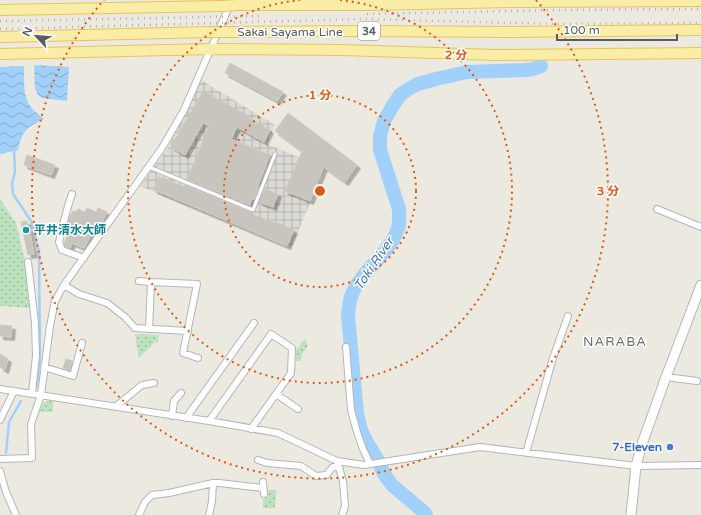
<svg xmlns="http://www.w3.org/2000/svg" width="701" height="515" viewBox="0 0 701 515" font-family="'Varela Round','Noto Sans JP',sans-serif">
<defs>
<pattern id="industrial-grid" width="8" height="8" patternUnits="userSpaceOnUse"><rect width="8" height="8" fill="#dcdad4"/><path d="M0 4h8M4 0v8" fill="none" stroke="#b5b4af"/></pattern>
<pattern id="park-dots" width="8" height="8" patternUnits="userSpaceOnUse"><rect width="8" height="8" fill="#bde2be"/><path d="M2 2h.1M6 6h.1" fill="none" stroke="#9dba9e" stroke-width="1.8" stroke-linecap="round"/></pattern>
<pattern id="water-waves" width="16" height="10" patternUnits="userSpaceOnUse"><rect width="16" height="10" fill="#a1d1fa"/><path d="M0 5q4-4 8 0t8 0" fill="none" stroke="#86adce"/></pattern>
<filter id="shadow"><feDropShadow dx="3.5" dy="3.5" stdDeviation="0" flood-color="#0004"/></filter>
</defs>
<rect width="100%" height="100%" fill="#ebe9e0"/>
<!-- industrial -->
<path fill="url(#industrial-grid)" d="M 201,80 L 275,125 L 267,144 L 325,168 L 291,248 L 140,186 L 168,148 Z"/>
<!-- park -->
<path fill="url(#park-dots)" d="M 0,199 L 16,223 L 26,264 L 31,308 L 0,306 Z
M 135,334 L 159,335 L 158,342 L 155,342 L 139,358 Z
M 305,339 L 308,346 L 302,354 L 301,361 L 296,361 L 296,350 Z
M 47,401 L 52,401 L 53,403 L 53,412 L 39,412 L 43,403 Z
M 268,490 L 276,490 L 275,508 L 263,508 L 263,499 L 268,498 Z"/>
<!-- water -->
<path fill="url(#water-waves)" d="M 35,65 L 69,67 L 67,101 L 42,98 L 38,95 L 35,89 L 34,66 Z
M 24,66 C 24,77 23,92 28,102 C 31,109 38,114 44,119 C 27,127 22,131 18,150 L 0,154 L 0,67 Z"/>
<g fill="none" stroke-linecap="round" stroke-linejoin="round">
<!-- stream -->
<path stroke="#a1d1fa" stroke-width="2.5" d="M 14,151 L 15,171 L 12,184 L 13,194 L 31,221 L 39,251 L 40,357 L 37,386
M 6,453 L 9,422 L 21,401"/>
<!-- river -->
<path stroke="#a1d1fa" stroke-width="14" d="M 426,515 L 424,512 L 392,485 L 384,474 L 377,459 L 366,441 L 361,430 L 357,414 L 348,315 C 349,308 349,301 352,294 C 362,270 391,252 398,228 C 400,222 399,215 399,209 L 380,150 L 380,136 L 384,121 L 392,107 L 400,95 L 410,88 L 418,84 L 436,79 L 467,72 L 526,70 L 533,69 L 541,66"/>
</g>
<!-- building -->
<path fill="#c8c5bf" stroke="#cfcabf" filter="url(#shadow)" d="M 230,63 L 283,92 L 277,101 L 225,73 Z
M 203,91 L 245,114 L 244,115 L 270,130 L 264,142 L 237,127 L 231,139 L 270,155 L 258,186 L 259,186 L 254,199 L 252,199 L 250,205 L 187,180 L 209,126 L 203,123 L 185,155 L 171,147 Z
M 288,113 L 357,165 L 345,182 L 324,167 L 310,201 L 285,191 L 302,151 L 275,131 Z
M 27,155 L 55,165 L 51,175 L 24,165 Z
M 159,177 L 185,187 L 185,185 L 247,211 L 247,212 L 275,223 L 276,222 L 294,230 L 287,246 L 154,190 Z
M 265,189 L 278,194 L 273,207 L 259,202 Z
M 87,208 L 96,212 L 98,208 L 107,212 L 100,227 L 99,228 L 95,226 L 84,248 L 72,243 L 70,248 L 65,246 L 64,243 L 70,231 L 67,229 L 69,218 L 73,211 L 76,212 L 78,209 L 85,212 Z
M 27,221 L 28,229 L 29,228 L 34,254 L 28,255 L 21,222 Z
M 0,325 L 12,326 L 11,337 L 0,336 Z
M 0,354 L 8,359 L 5,370 L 0,367 Z
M 66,359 L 72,361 L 70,370 L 63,368 Z"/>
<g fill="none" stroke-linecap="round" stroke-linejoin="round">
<defs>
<path id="lane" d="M 149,167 L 253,210 L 275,154"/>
<path id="street" d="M 72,194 C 66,210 63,226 59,242 L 62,250 L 84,258
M 657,209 L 701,227
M 28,262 L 35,323 L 36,356 L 32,393
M 139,281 L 151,282
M 64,285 L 79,294 L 107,303 L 125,317 L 135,328 L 188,331
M 149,329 L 151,282 L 197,284 L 183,353 L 198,358
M 346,347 L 351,410 L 357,432 L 363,449 L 370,464
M 44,367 L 73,376 L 82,343
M 666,377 L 697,381
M 0,389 L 209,421 L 278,433 L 337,461 L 364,465 L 480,447 L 636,466 L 701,465
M 276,394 L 298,409
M 115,407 L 142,385 L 154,383
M 172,416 L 174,401 L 181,393
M 186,418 L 254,323
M 0,420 L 14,391
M 209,421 L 271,334 L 292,348 L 291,373 L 251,429
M 526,453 L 553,358 L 568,316
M 0,459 L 32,458 L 31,424 L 41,395 L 50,326 L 55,301 L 64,285 L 162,148 L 184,110 L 232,0
M 258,460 L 267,463 L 301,466 L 316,476 L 326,475 L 333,467 L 338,467
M 338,464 L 343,481 L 345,506 L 342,515
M 0,471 L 6,492 L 16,515
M 263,482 L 264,494
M 139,515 L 145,502 L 152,495 L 169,493 L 213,483 L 219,483 L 263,488
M 209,515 L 212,502 L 213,483"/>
<path id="secondary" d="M 631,515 L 636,466 L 642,444 L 666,377 L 701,285"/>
<path id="primary" d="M 238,5 L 369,5 L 510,2 L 701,1
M 0,10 L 223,6
M 227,32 L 363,31 L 510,32 L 701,30
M 0,37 L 211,32
M 0,54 L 210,49 L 343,50 L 496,55 L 701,53"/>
</defs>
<!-- lane casing -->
<use href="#lane" stroke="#b3b6ba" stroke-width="5"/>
<!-- street casing -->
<use href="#street" stroke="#b3b6ba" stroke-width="8"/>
<!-- secondary casing -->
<use href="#secondary" stroke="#b4b7bc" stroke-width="11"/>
<!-- primary casing -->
<use href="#primary" stroke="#e9c45b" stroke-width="12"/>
<!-- lane -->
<use href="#lane" stroke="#fff" stroke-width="3"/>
<!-- street -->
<use href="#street" stroke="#fff" stroke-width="6"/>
<!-- secondary -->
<use href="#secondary" stroke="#fff" stroke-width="9"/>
<!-- primary -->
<use href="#primary" stroke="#faeea6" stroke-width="10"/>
<!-- rail -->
<path stroke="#b1b2b2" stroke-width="2.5" stroke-dasharray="1 5" stroke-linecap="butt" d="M 367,14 L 559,10 L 701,9
M 0,21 L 261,16
M 0,29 L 363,19 L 558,24 L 701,23"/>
<defs>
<path id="primary-bridge" d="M 223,6 L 238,5
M 211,32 L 227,32"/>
</defs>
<!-- primary-bridge casing -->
<use href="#primary-bridge" stroke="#e9c45b" stroke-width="12" stroke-linecap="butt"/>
<!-- primary-bridge -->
<use href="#primary-bridge" stroke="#faeea6" stroke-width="10"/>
</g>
<!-- distance rings -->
<g fill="none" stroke="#e15910" stroke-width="2" stroke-dasharray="2 4">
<circle cx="320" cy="191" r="96"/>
<path d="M340 0A192 192 0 1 1 300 0"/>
<path d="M536 0A288 288 0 1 1 104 0"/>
</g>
<!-- markers -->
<circle fill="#0f9aa8" stroke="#fff" stroke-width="1.5" cx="26" cy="230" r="4"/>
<circle fill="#3f7fe0" stroke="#fff" stroke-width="1.5" cx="670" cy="447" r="4"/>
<g text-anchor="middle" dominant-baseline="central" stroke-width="3" stroke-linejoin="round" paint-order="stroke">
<!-- shield labels -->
<rect fill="#fff" stroke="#8b8d90" stroke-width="1" x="358" y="22" width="22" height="18" rx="3"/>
<g font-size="11" font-weight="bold" fill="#595c60">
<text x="369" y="31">34</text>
</g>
<!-- street labels -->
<g font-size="12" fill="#595c60" stroke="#fff">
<text x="290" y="32">Sakai Sayama Line</text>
</g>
<!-- culture labels -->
<g font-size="12" font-weight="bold" fill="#0d838f" stroke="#fff" text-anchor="start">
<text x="34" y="230">平井清水大師</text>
</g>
<!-- shop labels -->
<g font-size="12" font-weight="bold" fill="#366cbe" stroke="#fff" text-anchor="end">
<text x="662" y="447">7-Eleven</text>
</g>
<!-- water labels -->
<g font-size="13" font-style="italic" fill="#4377b2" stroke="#fff">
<text transform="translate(374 264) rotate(-56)">Toki River</text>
</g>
<!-- neighbourhood labels -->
<g font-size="13" letter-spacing="1" fill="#6a6e72" stroke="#fff">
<text x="615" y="342">NARABA</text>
</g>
</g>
<circle cx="320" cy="191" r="6" fill="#e15910" stroke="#fff" stroke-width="2"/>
<g font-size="12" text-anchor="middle" font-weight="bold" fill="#e15910" stroke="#fff" stroke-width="3" stroke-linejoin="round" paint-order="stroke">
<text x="456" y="59">2 分</text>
<text x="320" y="99">1 分</text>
<text x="608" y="195">3 分</text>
</g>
<!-- north arrow -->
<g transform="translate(36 36) rotate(296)" stroke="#ffffff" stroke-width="3" paint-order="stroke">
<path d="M0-3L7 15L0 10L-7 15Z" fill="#595c60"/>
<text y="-6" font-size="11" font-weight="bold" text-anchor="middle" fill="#595c60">N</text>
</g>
<!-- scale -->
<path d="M557 34v6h120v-6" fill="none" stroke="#595c60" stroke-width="2"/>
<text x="563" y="34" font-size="12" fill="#595c60" stroke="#ffffff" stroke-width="3" paint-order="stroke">100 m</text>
</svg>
